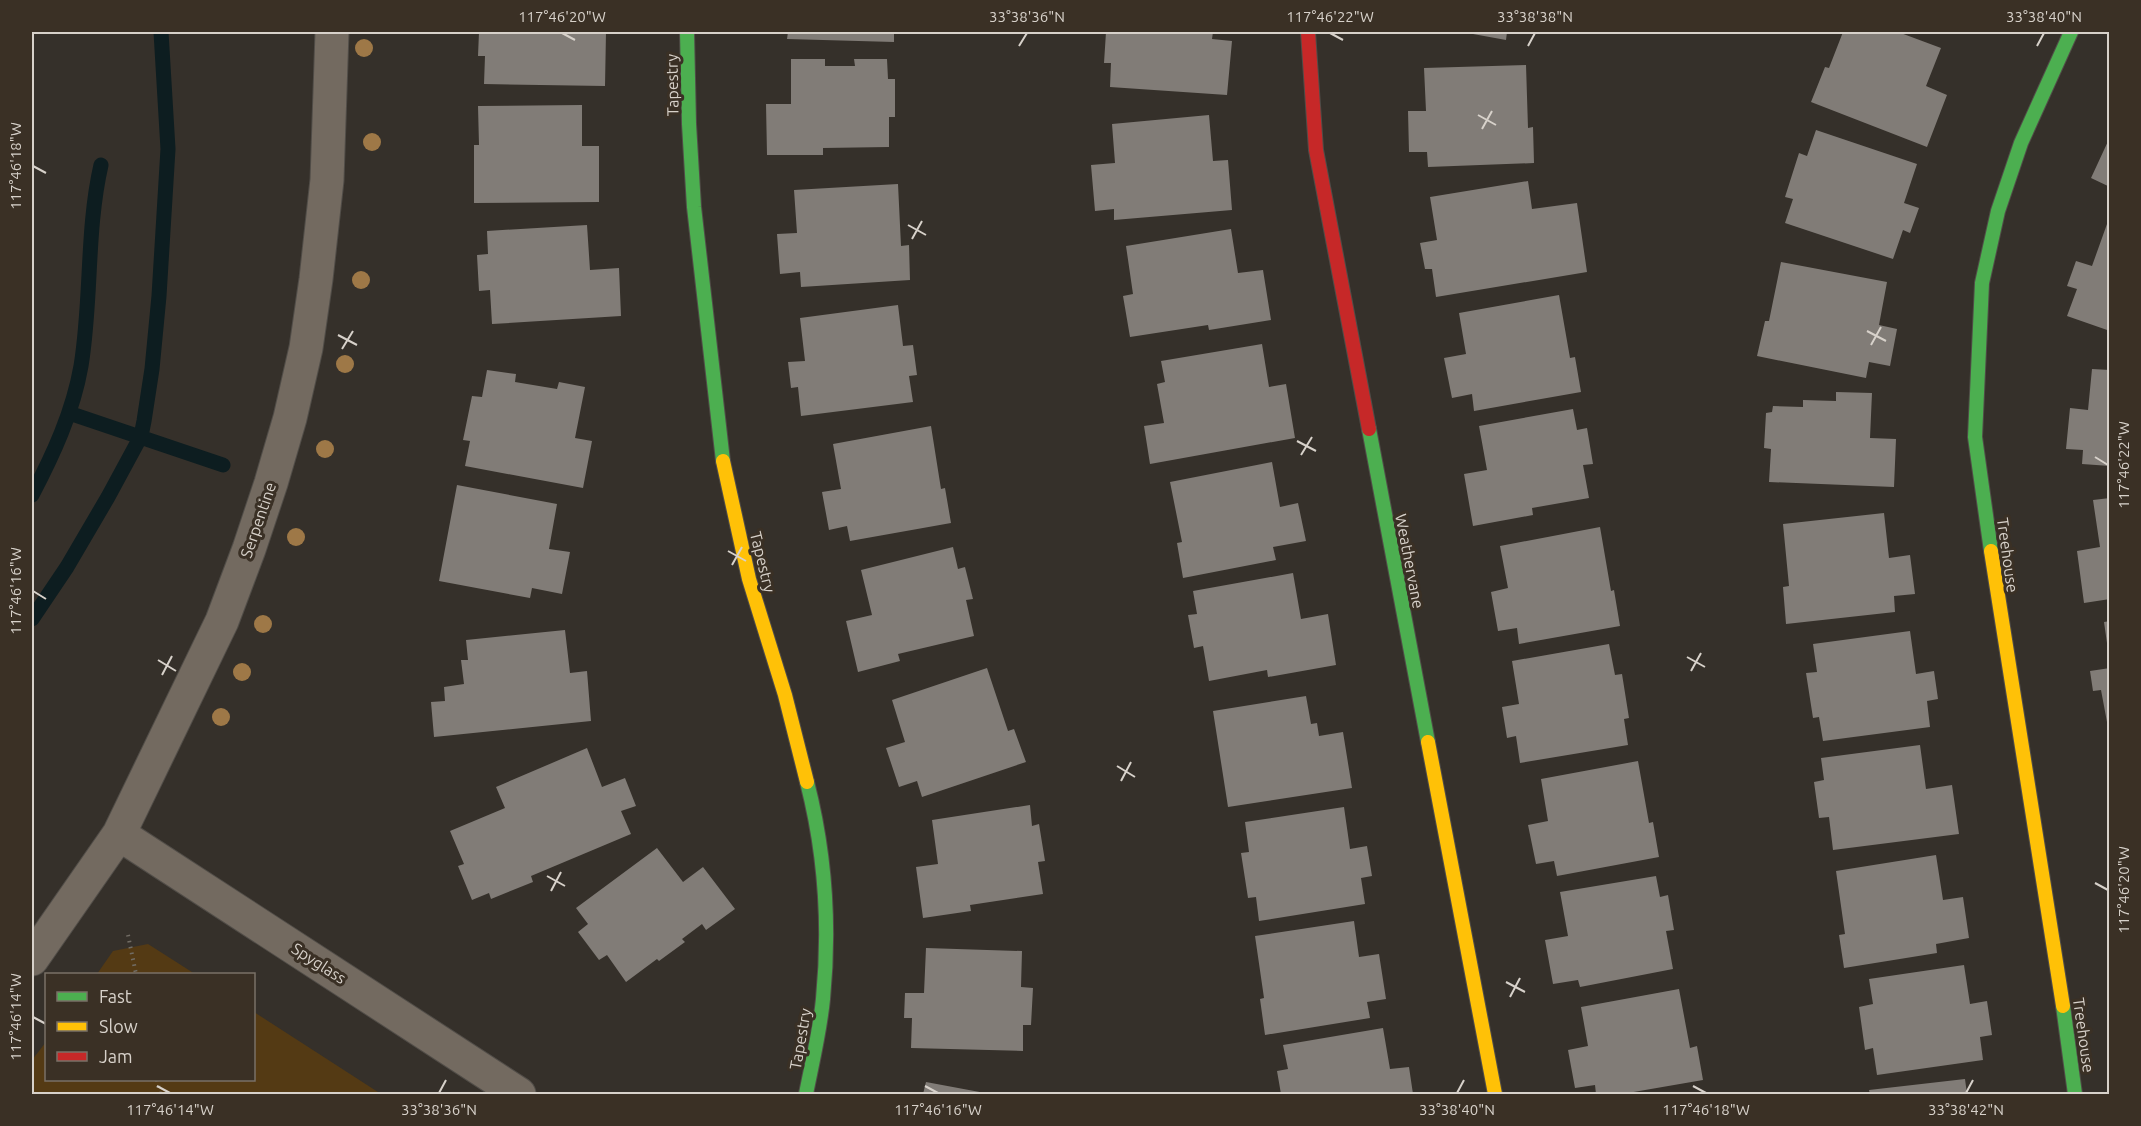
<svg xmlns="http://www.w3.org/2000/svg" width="2141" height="1126" viewBox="0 0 2141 1126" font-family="Ubuntu,sans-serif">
<rect width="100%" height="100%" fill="#35302a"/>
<!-- green -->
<path fill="#543a14" d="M 148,944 L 195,974 L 97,974 L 113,951 Z
M 254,1012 L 381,1094 L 32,1094 L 32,1060 L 46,1042 L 46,1080 L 254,1080 Z"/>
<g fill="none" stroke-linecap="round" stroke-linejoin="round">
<!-- stream -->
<path stroke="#0d1d20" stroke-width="15" d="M 69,413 L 223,465
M 32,495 C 53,455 73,412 81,366 C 92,299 86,231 101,165
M 32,619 L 67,567 L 108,497 L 141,436 L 144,421 L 152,369 L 159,296 L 168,149 L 161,32"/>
</g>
<!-- building -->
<path fill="#817c77" d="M 479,32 L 606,32 L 605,86 L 484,84 L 485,56 L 478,56 Z
M 788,32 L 894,32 L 894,42 L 787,39 Z
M 1106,32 L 1213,32 L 1212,39 L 1232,41 L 1227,95 L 1110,87 L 1111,63 L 1104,63 Z
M 1462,32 L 1507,32 L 1506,40 Z
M 1843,32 L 1898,32 L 1941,48 L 1926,86 L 1947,95 L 1927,147 L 1811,102 L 1825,67 L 1829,68 Z
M 791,59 L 825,59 L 825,66 L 855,66 L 854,59 L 887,59 L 888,79 L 895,79 L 895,117 L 889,117 L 889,147 L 823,148 L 823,155 L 767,155 L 766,104 L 791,104 Z
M 1526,65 L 1528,128 L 1533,127 L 1534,163 L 1428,167 L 1427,152 L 1409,152 L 1408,111 L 1426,111 L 1424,68 Z
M 582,105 L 582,146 L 599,146 L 599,202 L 474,203 L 474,145 L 479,145 L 478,106 Z
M 1209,115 L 1213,161 L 1228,160 L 1232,210 L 1114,220 L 1114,209 L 1095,211 L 1091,165 L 1115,163 L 1112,124 Z
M 1816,130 L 1917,164 L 1904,203 L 1919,208 L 1910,233 L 1903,230 L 1893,259 L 1785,223 L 1793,199 L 1785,197 L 1799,153 L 1807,156 Z
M 2110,137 L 2110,187 L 2091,178 Z
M 1528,181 L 1532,209 L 1577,203 L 1587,272 L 1436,297 L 1432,269 L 1425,269 L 1420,243 L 1437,240 L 1430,197 Z
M 898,184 L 901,246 L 909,245 L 910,280 L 801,287 L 800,272 L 780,274 L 777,234 L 797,233 L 794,190 Z
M 2107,224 L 2110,225 L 2110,331 L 2067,316 L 2077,289 L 2067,286 L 2076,261 L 2092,266 Z
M 587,225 L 590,270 L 619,268 L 621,316 L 492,324 L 490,290 L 479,291 L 477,255 L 488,254 L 487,231 Z
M 1231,229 L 1238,273 L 1263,270 L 1271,320 L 1209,330 L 1208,325 L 1130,337 L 1123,296 L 1133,294 L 1126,246 Z
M 1781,262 L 1887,282 L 1879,325 L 1897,329 L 1890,366 L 1869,362 L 1866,378 L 1757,356 L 1765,321 L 1769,321 Z
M 1559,295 L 1570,358 L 1575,357 L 1581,392 L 1474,411 L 1472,394 L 1452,398 L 1444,358 L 1466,354 L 1459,313 Z
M 898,305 L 903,346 L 913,345 L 917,375 L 909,376 L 913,402 L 801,416 L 798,387 L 791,388 L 788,362 L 805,361 L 800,318 Z
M 1262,344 L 1269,387 L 1286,384 L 1295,438 L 1150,464 L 1144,426 L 1164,423 L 1157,384 L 1165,382 L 1161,361 Z
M 2092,369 L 2110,370 L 2110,466 L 2082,464 L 2083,450 L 2066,449 L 2070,408 L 2088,410 Z
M 487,370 L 516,374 L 515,382 L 557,389 L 559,382 L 585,387 L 575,438 L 592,441 L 583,488 L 465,466 L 470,441 L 463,440 L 472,396 L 482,397 Z
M 1836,392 L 1872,393 L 1870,438 L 1896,439 L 1894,487 L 1769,482 L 1771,449 L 1764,448 L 1766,413 L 1772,412 L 1773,406 L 1803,407 L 1803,400 L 1836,401 Z
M 1573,409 L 1577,430 L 1587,428 L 1593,464 L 1583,465 L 1589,498 L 1532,508 L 1533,515 L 1473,526 L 1464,474 L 1487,470 L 1479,426 Z
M 931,426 L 941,489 L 945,488 L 951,523 L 850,541 L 847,526 L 829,530 L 822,492 L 841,489 L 833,444 Z
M 1272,462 L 1280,507 L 1298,503 L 1306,541 L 1273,547 L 1276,560 L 1183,578 L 1177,543 L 1182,542 L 1170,482 Z
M 457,485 L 557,504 L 549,549 L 570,552 L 562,594 L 532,588 L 530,598 L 439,581 Z
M 2110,498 L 2110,599 L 2084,603 L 2077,551 L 2100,547 L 2093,500 Z
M 1884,513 L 1889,558 L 1910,555 L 1915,594 L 1894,596 L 1895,612 L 1786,624 L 1783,587 L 1789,586 L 1783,524 Z
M 1600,527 L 1611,591 L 1614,590 L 1620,626 L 1519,644 L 1517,628 L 1498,631 L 1491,592 L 1508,588 L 1500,546 Z
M 953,547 L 958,569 L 965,567 L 973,599 L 966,600 L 974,636 L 898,654 L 900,661 L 858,672 L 846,621 L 872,615 L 861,570 Z
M 1293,573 L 1301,619 L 1328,614 L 1336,665 L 1268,677 L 1267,670 L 1209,681 L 1203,646 L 1194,648 L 1188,615 L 1197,614 L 1193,591 Z
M 2110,621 L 2110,650 L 2108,650 L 2104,622 Z
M 565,630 L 570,673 L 587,671 L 591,721 L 434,737 L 431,702 L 445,701 L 444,687 L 464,684 L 461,660 L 468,660 L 466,640 Z
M 1910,631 L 1916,674 L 1934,671 L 1938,699 L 1927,701 L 1930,727 L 1823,741 L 1819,717 L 1813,718 L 1806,673 L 1817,672 L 1813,644 Z
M 1609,644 L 1615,675 L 1622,674 L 1629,718 L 1624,719 L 1628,745 L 1520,763 L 1516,736 L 1507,738 L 1502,707 L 1519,704 L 1512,661 Z
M 987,668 L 1008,731 L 1014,729 L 1026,762 L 922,797 L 917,781 L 899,787 L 886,748 L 905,742 L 892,700 Z
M 2110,668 L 2110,721 L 2107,722 L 2101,690 L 2093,691 L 2090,671 Z
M 1306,696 L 1311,724 L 1317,723 L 1319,736 L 1343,732 L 1352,788 L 1228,807 L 1213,711 Z
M 1920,745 L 1926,789 L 1952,785 L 1959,834 L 1833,850 L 1829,817 L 1819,818 L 1814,782 L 1824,780 L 1821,758 Z
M 587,748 L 602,787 L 625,778 L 636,806 L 621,811 L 631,834 L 531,876 L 533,882 L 491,899 L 489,893 L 472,900 L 458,866 L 464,864 L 450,831 L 505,808 L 496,787 Z
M 1638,761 L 1649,823 L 1653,822 L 1659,857 L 1557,876 L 1554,861 L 1536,864 L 1528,825 L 1548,821 L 1541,779 Z
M 1030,805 L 1032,826 L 1039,824 L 1045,861 L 1038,862 L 1043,894 L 970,905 L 971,911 L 923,918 L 916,867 L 938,864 L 932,820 Z
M 1344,807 L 1350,849 L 1367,846 L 1372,876 L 1361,878 L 1365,904 L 1259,921 L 1256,897 L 1248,898 L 1241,853 L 1249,852 L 1245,822 Z
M 657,848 L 683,882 L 703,867 L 735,909 L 706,930 L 702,924 L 682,939 L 685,942 L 659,961 L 657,959 L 626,982 L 607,955 L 599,960 L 578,932 L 588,924 L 576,908 Z
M 1936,855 L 1943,900 L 1963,897 L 1969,938 L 1936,944 L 1937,953 L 1844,968 L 1839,935 L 1845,934 L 1836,871 Z
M 1656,876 L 1660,897 L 1668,895 L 1674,930 L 1666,931 L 1673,969 L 1580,987 L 1578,980 L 1553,984 L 1545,940 L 1568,936 L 1560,892 Z
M 1354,921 L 1359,957 L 1379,954 L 1386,999 L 1367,1002 L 1370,1018 L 1265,1035 L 1260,999 L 1264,998 L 1255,936 Z
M 926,948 L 1022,951 L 1021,987 L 1033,988 L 1031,1025 L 1023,1025 L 1023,1051 L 911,1048 L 912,1018 L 904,1018 L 905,993 L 924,993 Z
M 1964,965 L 1970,1004 L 1987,1001 L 1992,1035 L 1980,1037 L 1983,1060 L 1877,1075 L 1873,1048 L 1865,1050 L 1859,1007 L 1873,1004 L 1869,979 Z
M 1679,989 L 1690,1048 L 1697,1046 L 1703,1080 L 1622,1094 L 1596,1094 L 1595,1085 L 1575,1088 L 1568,1050 L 1588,1046 L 1581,1007 Z
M 1383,1028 L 1390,1069 L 1409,1067 L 1413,1094 L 1281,1094 L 1277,1071 L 1288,1069 L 1283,1045 Z
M 1965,1079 L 1967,1094 L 1870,1094 L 1869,1090 Z
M 926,1082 L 985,1093 L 985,1094 L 923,1094 Z"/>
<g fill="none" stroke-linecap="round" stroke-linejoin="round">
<defs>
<path id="street" d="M 119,834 L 519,1094
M 32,959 L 119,834 L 222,621 L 249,549 L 271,483 L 290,418 L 306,348 L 316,279 L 327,180 L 332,32"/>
<path id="fast" d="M 687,32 L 689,124 L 694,207 L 723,461
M 1369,429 L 1428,742
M 1991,551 L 1975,437 L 1982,283 L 1998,211 L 2021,143 L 2071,32
M 2063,1006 L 2075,1094
M 806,1094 C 812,1063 820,1031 823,999 C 830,927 825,852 807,782"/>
<path id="slow" d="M 723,461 L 749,579 L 785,695 L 807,782
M 1991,551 L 2063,1006
M 1428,742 L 1495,1094"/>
<path id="jam" d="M 1308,32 L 1316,150 L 1369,429"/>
</defs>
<!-- street casing -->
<use href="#street" stroke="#514d48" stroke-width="35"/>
<!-- fast casing -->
<use href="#fast" stroke="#514d48" stroke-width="16"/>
<!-- slow casing -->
<use href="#slow" stroke="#514d48" stroke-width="16"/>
<!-- jam casing -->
<use href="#jam" stroke="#514d48" stroke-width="16"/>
<!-- path -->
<path stroke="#716c64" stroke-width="4" stroke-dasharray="1.5 4.5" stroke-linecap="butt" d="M 128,935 L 136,974
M 157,1080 L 160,1094"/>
<!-- street -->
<use href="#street" stroke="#736a60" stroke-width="33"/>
<!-- fast -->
<use href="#fast" stroke="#4caf50" stroke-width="14"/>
<!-- slow -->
<use href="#slow" stroke="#ffc107" stroke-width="14"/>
<!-- jam -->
<use href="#jam" stroke="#c62828" stroke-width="14"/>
</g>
<!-- trees -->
<g fill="#9e7847">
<circle cx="364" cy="48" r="9"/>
<circle cx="372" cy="142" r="9"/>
<circle cx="361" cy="280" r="9"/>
<circle cx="345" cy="364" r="9"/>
<circle cx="325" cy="449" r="9"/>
<circle cx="296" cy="537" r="9"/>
<circle cx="263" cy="624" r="9"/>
<circle cx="242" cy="672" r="9"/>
<circle cx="221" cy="717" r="9"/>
</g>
<!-- ticks -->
<path fill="none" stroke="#d7d1ca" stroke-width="2" d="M 562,33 L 575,40M 1330,33 L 1343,40M 1019,46 L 1027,33M 1528,46 L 1535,33M 2037,46 L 2044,33M 1478,115 L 1496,125M 1482,129 L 1492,111M 33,166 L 46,173M 908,225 L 926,235M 912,239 L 922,221M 1867,331 L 1886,341M 338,335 L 357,345M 1871,345 L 1881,327M 342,349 L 353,331M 1297,441 L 1316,451M 1301,455 L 1312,437M 2095,457 L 2108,465M 728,551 L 746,561M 732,565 L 742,547M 33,591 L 46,599M 1687,657 L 1705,667M 158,660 L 176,671M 1691,671 L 1701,653M 162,675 L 172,656M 1117,766 L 1135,777M 1121,781 L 1131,762M 547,876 L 565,886M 2095,883 L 2108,890M 551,891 L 561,872M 1506,982 L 1525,992M 1510,997 L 1520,978M 33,1017 L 46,1024M 157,1086 L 170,1093M 925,1086 L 938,1093M 1693,1086 L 1706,1093M 439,1093 L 446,1080M 1457,1093 L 1464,1080M 1966,1093 L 1973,1080"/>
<g text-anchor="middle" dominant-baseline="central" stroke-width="6" stroke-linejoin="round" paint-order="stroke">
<!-- street labels -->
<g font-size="16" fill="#d7d1ca" stroke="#3a3025">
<text transform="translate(672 85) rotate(-91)">Tapestry</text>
<text transform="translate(258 520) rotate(-71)">Serpentine</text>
<text transform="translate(2008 555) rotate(82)">Treehouse</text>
<text transform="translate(1410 561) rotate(79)">Weathervane</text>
<text transform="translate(763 562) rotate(76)">Tapestry</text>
<text transform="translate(319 963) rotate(33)">Spyglass</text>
<text transform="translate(2084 1035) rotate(82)">Treehouse</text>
<text transform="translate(800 1039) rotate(-80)">Tapestry</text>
</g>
</g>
<!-- border -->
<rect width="2141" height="1126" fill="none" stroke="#3a3025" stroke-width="66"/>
<!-- legend -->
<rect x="45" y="973" width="210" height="108" fill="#3a3025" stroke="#797067" stroke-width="1.5"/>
<rect x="57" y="992" width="30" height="9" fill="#4caf50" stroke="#797067" stroke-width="1.5"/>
<text x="99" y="1003" font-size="18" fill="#d7d1ca">Fast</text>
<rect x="57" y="1022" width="30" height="9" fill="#ffc107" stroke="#797067" stroke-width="1.5"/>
<text x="99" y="1033" font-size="18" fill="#d7d1ca">Slow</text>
<rect x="57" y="1052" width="30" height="9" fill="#c62828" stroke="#797067" stroke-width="1.5"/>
<text x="99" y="1063" font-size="18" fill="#d7d1ca">Jam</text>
<rect x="33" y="33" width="2075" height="1060" fill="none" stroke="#d7d1ca" stroke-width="2"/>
<g font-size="15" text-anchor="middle" fill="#d7d1ca">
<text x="562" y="22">117°46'20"W</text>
<text x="1027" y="22">33°38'36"N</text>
<text x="1330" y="22">117°46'22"W</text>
<text x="1535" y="22">33°38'38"N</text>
<text x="2044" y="22">33°38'40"N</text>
<text transform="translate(16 166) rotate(-90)" y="5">117°46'18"W</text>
<text transform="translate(2124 465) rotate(-90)" y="5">117°46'22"W</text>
<text transform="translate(16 591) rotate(-90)" y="5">117°46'16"W</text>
<text transform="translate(2124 890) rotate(-90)" y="5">117°46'20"W</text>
<text transform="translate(16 1017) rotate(-90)" y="5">117°46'14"W</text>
<text x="170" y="1115">117°46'14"W</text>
<text x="439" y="1115">33°38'36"N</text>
<text x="938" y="1115">117°46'16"W</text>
<text x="1457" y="1115">33°38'40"N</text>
<text x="1706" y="1115">117°46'18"W</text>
<text x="1966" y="1115">33°38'42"N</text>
</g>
</svg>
